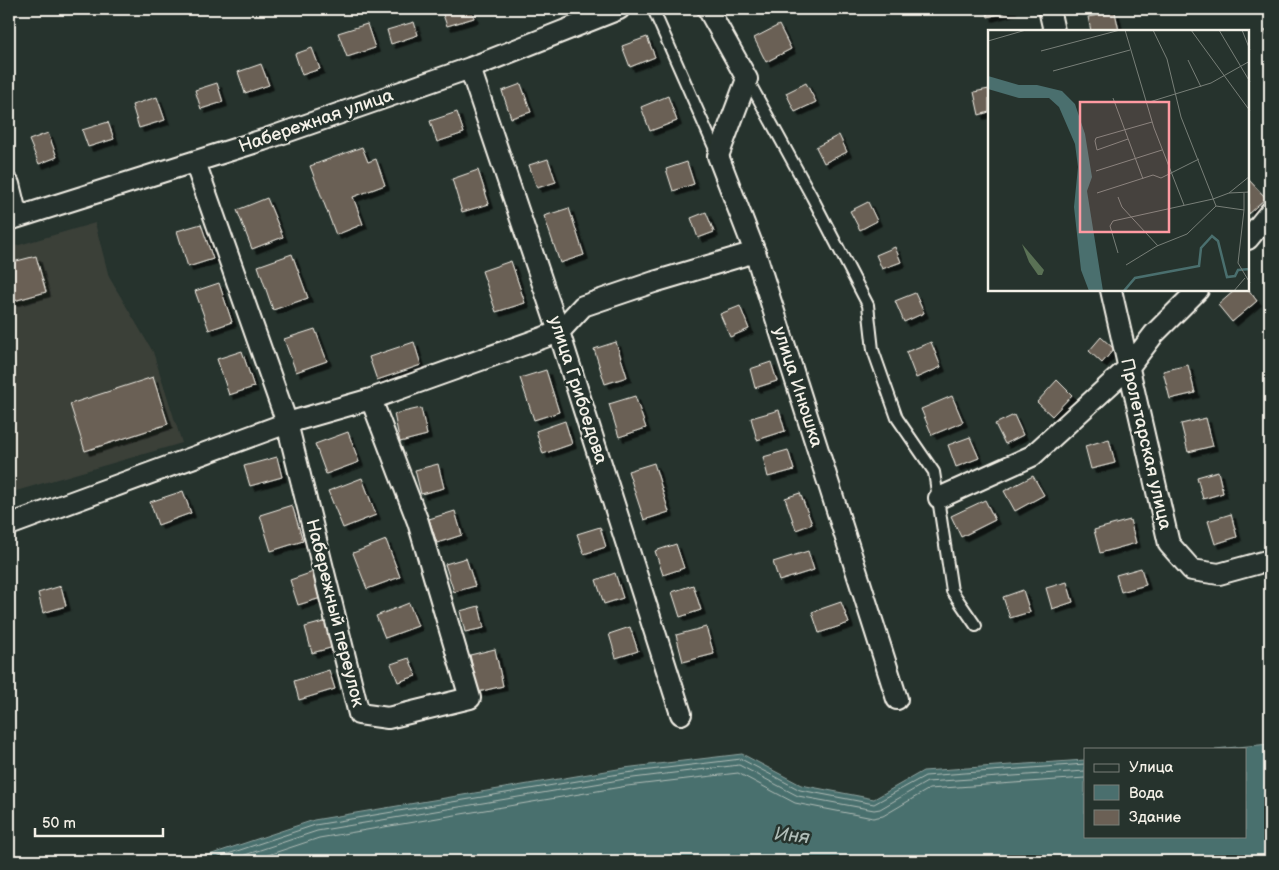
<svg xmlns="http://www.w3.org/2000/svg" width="1279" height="870" viewBox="0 0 1279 870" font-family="'Balsamiq Sans',sans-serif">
<defs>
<filter id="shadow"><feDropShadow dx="4.5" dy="4.5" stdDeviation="0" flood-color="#0009"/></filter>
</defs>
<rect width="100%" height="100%" fill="#26332d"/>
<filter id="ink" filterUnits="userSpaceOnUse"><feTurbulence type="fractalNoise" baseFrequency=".02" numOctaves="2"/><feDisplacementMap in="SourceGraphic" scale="10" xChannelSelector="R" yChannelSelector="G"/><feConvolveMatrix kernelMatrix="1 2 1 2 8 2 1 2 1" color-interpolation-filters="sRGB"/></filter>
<g filter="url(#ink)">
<!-- built -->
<path fill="#3b4039" d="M 95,223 L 109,277 L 153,352 L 182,443 L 9,493 L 9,248 Z"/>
<!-- water -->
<path fill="#4a6f6e" stroke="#8ea39f" d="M 1270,744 L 1270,861 L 191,861 L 314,820 L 624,768 L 742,754 L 801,785 L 874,799 L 923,771 L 1085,760 L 1085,836 L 1245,836 L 1245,749 L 1215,749 Z"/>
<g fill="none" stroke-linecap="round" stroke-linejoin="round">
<!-- shore -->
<path stroke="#b0bdb7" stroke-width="1" d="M 207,861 L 315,825 L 625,773 L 741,759 L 800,790 L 874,804 L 925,776 L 1085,764
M 227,861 L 317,831 L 625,779 L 739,765 L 798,796 L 874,810 L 880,809 L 927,782 L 1085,771
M 250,861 L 319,838 L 627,786 L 738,773 L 795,803 L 873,818 L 883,816 L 929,789 L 1085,778"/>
</g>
<!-- building -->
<path fill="#6b6055" stroke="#f4f1e8" filter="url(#shadow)" d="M 441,9 L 471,9 L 474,18 L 447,26 Z
M 986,9 L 1012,9 L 1013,10 L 988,17 Z
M 1115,12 L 1119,31 L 1091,31 L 1088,17 Z
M 414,22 L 418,35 L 391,44 L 387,30 Z
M 367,24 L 375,48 L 347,57 L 338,33 Z
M 779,25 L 791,49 L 766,62 L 754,38 Z
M 1270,28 L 1270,43 L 1265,30 Z
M 647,37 L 655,57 L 630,67 L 622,46 Z
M 312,48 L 320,69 L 302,75 L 295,54 Z
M 261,64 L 269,85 L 245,93 L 238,72 Z
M 217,83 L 223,102 L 201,109 L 195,90 Z
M 806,83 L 816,102 L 795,112 L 786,93 Z
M 521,84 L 531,112 L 511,118 L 502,91 Z
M 989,89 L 989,112 L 979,115 L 974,92 Z
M 668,96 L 677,121 L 650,131 L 641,107 Z
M 157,97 L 165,120 L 139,128 L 132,105 Z
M 457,112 L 464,133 L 437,142 L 430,121 Z
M 108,122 L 114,139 L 88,147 L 82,130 Z
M 48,133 L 57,157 L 39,164 L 29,140 Z
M 839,135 L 847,152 L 824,163 L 816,147 Z
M 362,147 L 368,162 L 376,159 L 385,185 L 353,197 L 363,224 L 336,235 L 310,166 Z
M 548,159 L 556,182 L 537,188 L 529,165 Z
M 687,162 L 694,184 L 673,191 L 666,169 Z
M 478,170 L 489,204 L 462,212 L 452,179 Z
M 1248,179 L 1266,198 L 1248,214 Z
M 267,198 L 283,237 L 252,249 L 237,210 Z
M 868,202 L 877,221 L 860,230 L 850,211 Z
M 569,208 L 584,255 L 560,263 L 544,216 Z
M 706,212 L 714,232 L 698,238 L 691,218 Z
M 201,224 L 213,259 L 188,267 L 177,231 Z
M 895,247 L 901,262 L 882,269 L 876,255 Z
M 292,254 L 308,298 L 273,310 L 258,266 Z
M 36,256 L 46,292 L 10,302 L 11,306 L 9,307 L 9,263 Z
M 511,261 L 525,303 L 496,312 L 482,271 Z
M 219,283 L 232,322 L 209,330 L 195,291 Z
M 1248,289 L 1257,301 L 1232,322 L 1218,305 L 1235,290 Z
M 915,293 L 924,313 L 904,322 L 895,301 Z
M 740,306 L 749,329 L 730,337 L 720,314 Z
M 315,329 L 327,361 L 296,372 L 284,339 Z
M 1101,337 L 1114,349 L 1102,363 L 1089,351 Z
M 414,342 L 421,365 L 377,380 L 369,357 Z
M 616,342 L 627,377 L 605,384 L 594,349 Z
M 931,342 L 941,367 L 916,378 L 906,352 Z
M 242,351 L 254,387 L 229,395 L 217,359 Z
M 771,362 L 777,381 L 755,388 L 750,369 Z
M 1188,365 L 1195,393 L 1170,399 L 1163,371 Z
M 546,370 L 559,412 L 534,420 L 520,378 Z
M 153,377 L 168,424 L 85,451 L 70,404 Z
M 1057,380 L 1072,395 L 1052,416 L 1037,402 Z
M 635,396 L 646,428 L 619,437 L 609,404 Z
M 952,396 L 963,422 L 932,435 L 921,409 Z
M 421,408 L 427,435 L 400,442 L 394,414 Z
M 779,410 L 785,431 L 757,440 L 751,418 Z
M 1014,415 L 1023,435 L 1005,444 L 995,424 Z
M 1206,418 L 1213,446 L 1188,452 L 1181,424 Z
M 565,421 L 572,444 L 543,454 L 536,431 Z
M 348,432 L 359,462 L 326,474 L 315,444 Z
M 970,437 L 979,458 L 956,467 L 948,445 Z
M 1109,439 L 1115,463 L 1091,469 L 1085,446 Z
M 788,450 L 794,470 L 768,477 L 763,457 Z
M 277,457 L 282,477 L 250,486 L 244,466 Z
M 654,463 L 669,512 L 644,520 L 628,471 Z
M 438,464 L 444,488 L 421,494 L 415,470 Z
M 1218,471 L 1223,493 L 1203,499 L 1197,477 Z
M 1033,476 L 1044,495 L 1015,511 L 1004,491 Z
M 362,478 L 376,515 L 343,528 L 328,491 Z
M 183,491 L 191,513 L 158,525 L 150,502 Z
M 800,493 L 812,524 L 796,530 L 785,498 Z
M 985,500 L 995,520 L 961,537 L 951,516 Z
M 292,505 L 303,541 L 271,551 L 260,515 Z
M 455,511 L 462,535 L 437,543 L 429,519 Z
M 1231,514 L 1237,537 L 1215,544 L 1208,521 Z
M 1130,520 L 1136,543 L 1100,553 L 1094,530 Z
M 600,527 L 606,547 L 584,554 L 577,534 Z
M 386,540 L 400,577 L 367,589 L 353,553 Z
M 676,544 L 684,568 L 663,575 L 655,551 Z
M 808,551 L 814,570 L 779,581 L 773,562 Z
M 466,558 L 475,586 L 454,592 L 445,564 Z
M 1141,568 L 1146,585 L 1121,592 L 1116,575 Z
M 313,572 L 321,598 L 298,605 L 290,580 Z
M 615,573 L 623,598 L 604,604 L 596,580 Z
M 1067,582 L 1073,602 L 1052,609 L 1046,588 Z
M 693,585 L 701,610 L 680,617 L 672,592 Z
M 61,586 L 66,606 L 43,613 L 38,593 Z
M 1023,590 L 1030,612 L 1010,618 L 1003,597 Z
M 841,602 L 849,623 L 819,633 L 812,612 Z
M 409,603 L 418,626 L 385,638 L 376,616 Z
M 479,606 L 484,628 L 465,632 L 460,611 Z
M 327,621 L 334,647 L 312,653 L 305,627 Z
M 630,627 L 638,651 L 616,658 L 609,634 Z
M 706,627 L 714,654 L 683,662 L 676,635 Z
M 495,649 L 503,686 L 478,692 L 470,655 Z
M 409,658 L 416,676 L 398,682 L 391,664 Z
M 329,670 L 335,689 L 299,700 L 294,681 Z"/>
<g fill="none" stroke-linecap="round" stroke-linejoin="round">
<defs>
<path id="service" d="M 653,9 L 717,154
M 748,80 L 812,197 L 868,305 L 873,350 L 897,418 L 934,472 L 952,591 L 976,626"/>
<path id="minor" d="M 708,9 L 747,79 L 718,156 L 755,252 L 897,699
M 1049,9 L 1054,31
M 470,68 L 559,332 L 681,714
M 195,162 L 287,423 L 359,714 L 388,718 L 470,698 L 418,522 L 371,399
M 9,184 L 17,217
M 9,220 L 263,140 L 470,68 L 619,9
M 1248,239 L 1270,212
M 1111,290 L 1169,544 L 1192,570 L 1219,574 L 1270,560
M 939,498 L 1032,456 L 1128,368 L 1154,334 L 1198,290
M 9,525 L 287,423 L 371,399 L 559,332 L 583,306 L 654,282 L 755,252"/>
</defs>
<!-- service casing -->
<use href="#service" stroke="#f4f1e8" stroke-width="14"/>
<!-- minor casing -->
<use href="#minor" stroke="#f4f1e8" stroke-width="24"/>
<!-- service -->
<use href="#service" stroke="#26332d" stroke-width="10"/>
<!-- minor -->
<use href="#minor" stroke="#26332d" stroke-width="20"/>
</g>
</g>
<g text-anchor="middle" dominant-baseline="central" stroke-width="5" stroke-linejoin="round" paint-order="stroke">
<!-- street labels -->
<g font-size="18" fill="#f4f1e8" stroke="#26332d">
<text transform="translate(316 121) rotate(-19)">Набережная улица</text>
<text transform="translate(798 387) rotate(72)">улица Инюшка</text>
<text transform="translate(578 390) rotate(72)">улица Грибоедова</text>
<text transform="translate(1146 444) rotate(77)">Пролетарская улица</text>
<text transform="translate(335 613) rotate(76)">Набережный переулок</text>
</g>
<!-- water labels -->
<g font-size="19" font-style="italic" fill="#b0bdb7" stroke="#26332d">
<text transform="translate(792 836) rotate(6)">Иня</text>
</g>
</g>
<!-- overview -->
<g transform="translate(988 30)">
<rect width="261" height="261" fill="#26332d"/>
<path d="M 34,214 L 56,240 L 54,245 L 50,245 L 41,232 Z" fill="#5a7155"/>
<path d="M 0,46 L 31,55 L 49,55 L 74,61 L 87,74 L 97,104 L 102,135 L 104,147 L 99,161 L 115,261 L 101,261 L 93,240 L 86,177 L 90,137 L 87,114 L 71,77 L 61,68 L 31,68 L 0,59 Z" fill="#4a6f6e"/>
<path fill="none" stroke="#4a6f6e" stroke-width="2.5" d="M 135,262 L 147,248 L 211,236 L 213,218 L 224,206 L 230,211 L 239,247 L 247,246 L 250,240 L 262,239"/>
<path fill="none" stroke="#787f78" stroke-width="1" d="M 137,0 L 166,98 L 196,175M 165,0 L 179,29 L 193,87 L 228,176 L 256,180 L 256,163M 203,0 L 262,81M 231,0 L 262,52M 254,0 L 262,20M 0,11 L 38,0M 53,21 L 132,0M 200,30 L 213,57M 65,41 L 142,20M 125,68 L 155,149M 158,73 L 223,53 L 262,31M 140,109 L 109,120 L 107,111 L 108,108 L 164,92M 108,141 L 174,120M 109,163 L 165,145 L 173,148 L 211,129M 241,163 L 262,162M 130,167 L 134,177 L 170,216M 256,180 L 250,233 L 262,253M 130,223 L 122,196 L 125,191 L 225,169 L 241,163 L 262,146M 138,235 L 169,216 L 199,204 L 228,176M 245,262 L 257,248"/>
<path fill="#ff9aa2" fill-opacity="0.15" stroke="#ff9aa2" stroke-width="2.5" d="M 92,72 L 181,72 L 181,202 L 92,202 Z"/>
<rect width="261" height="261" fill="none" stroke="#f4f1e8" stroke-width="2.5"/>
</g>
<!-- margin -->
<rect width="1279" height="870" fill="none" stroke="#26332d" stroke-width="30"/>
<rect x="15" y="15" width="1249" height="840" fill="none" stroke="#f4f1e8" stroke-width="2" filter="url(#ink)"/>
<!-- legend -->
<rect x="1084" y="748" width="162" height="90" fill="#26332d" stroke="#787f78"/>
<rect x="1094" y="764" width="25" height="8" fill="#26332d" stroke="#787f78"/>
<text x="1129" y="772" font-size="15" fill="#f4f1e8">Улица</text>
<rect x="1094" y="785" width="25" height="15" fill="#4a6f6e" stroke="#787f78"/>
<text x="1129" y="798" font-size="15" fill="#f4f1e8">Вода</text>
<rect x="1094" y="810" width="25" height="15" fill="#6b6055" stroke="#787f78"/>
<text x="1129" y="822" font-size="15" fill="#f4f1e8">Здание</text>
<!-- scale -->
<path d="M35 828v8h128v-8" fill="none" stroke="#f4f1e8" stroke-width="2.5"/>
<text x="42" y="828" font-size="15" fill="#f4f1e8" stroke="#26332d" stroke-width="4" paint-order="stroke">50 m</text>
</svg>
